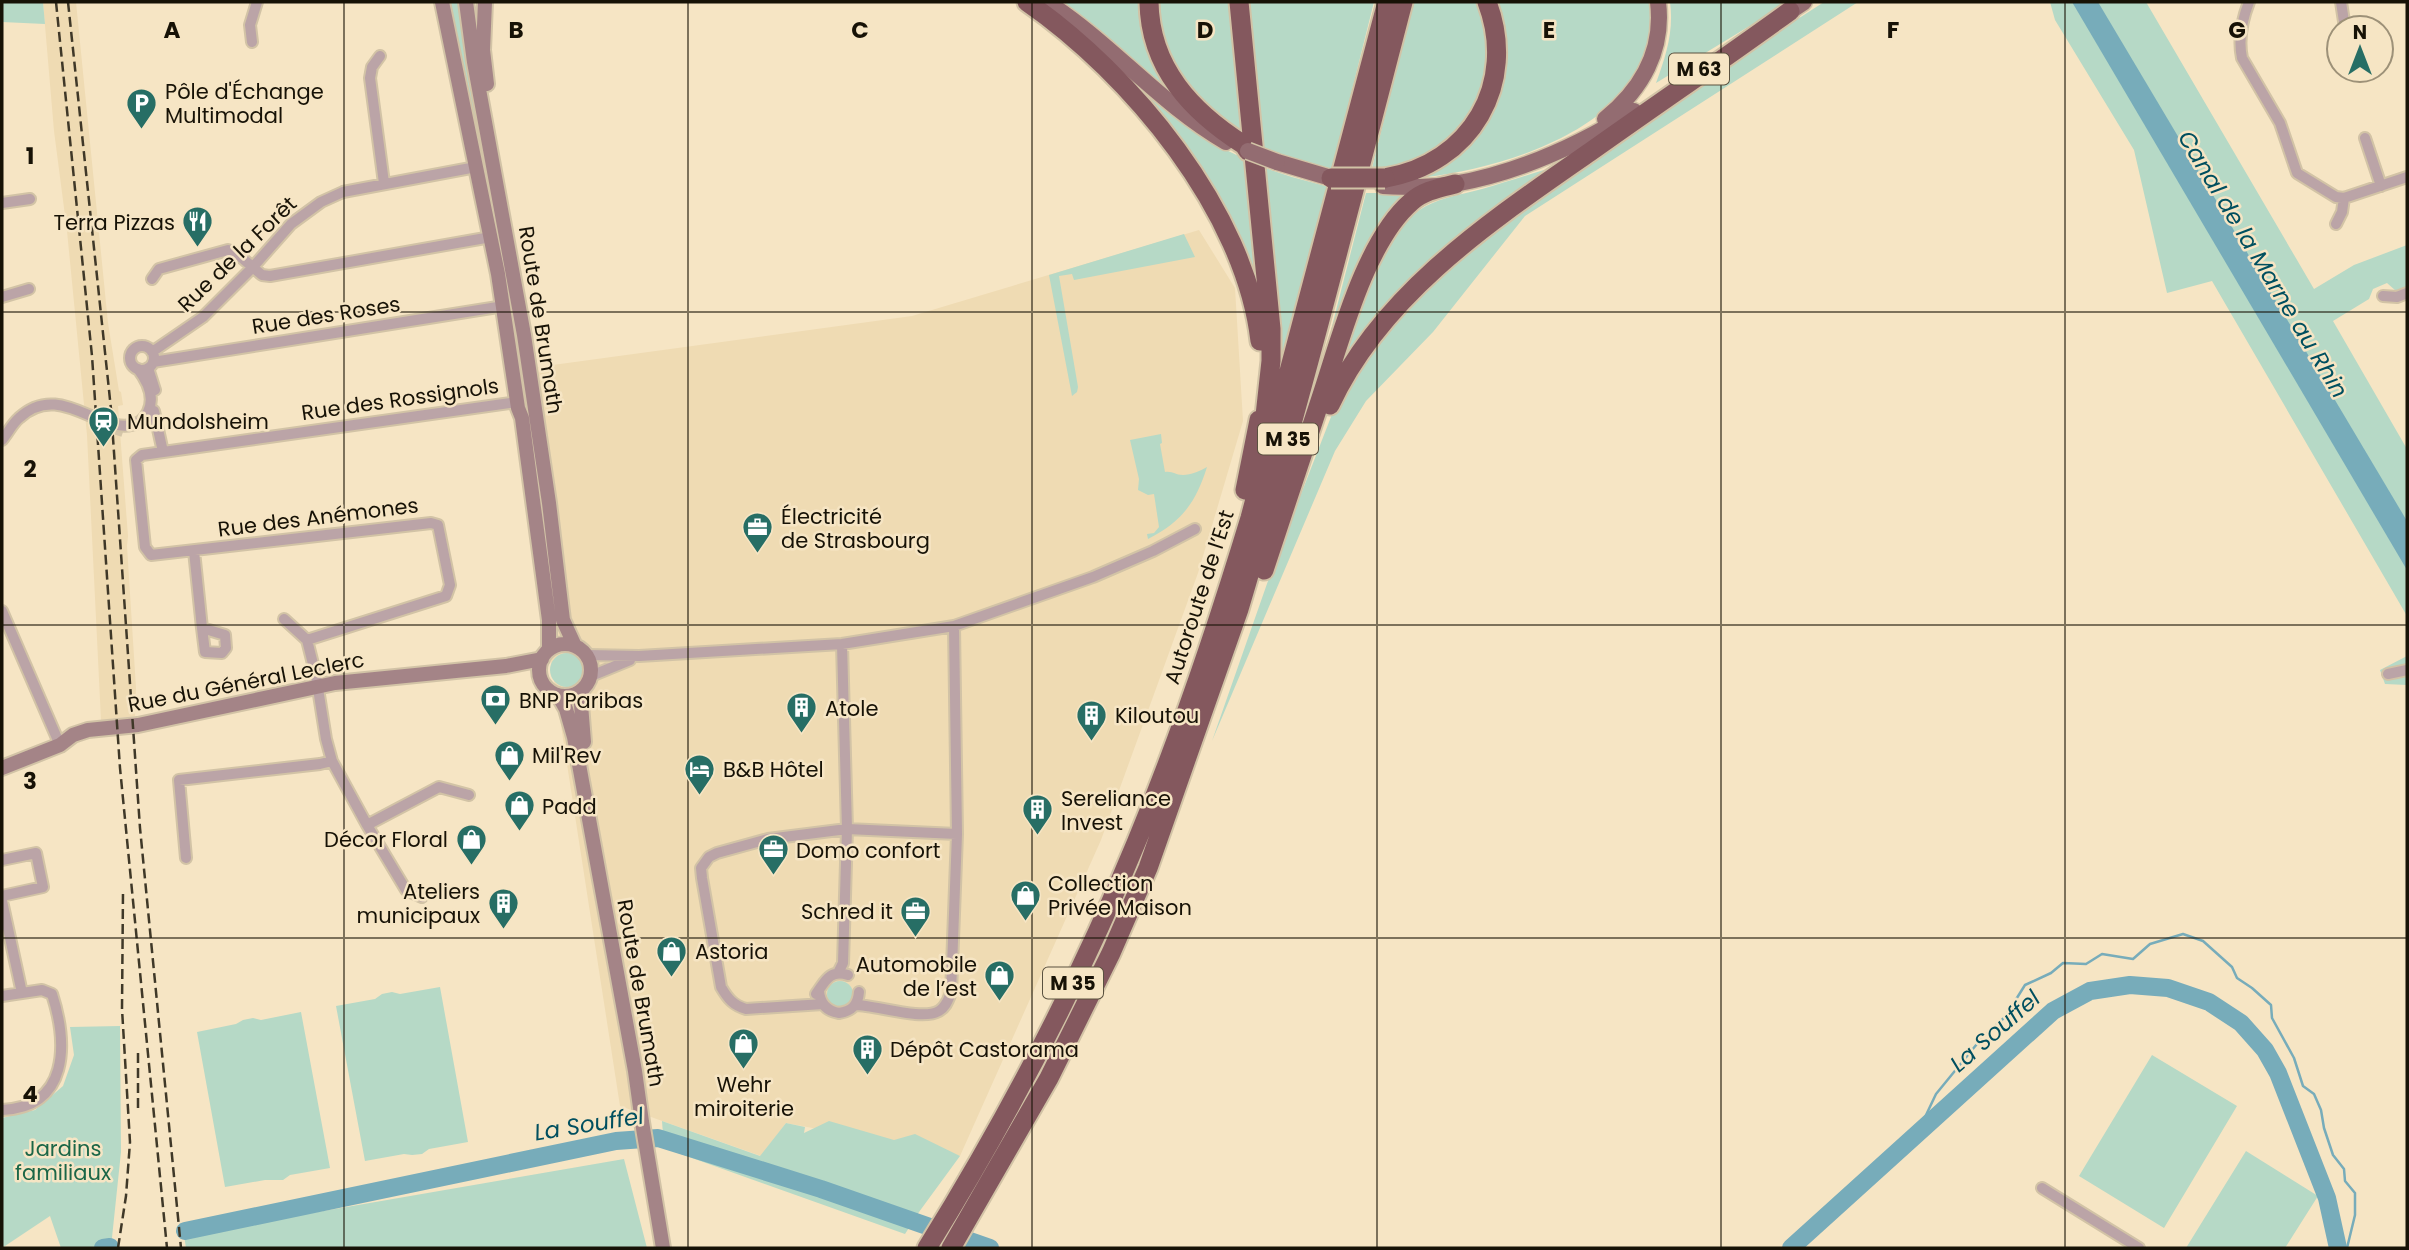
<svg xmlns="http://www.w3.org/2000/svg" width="2409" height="1250" viewBox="0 0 2409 1250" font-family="Poppins,sans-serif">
<rect width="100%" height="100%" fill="#f6e5c4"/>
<!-- built -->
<path fill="#efdbb3" d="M 43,2 L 76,2 L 108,323 L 119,391 L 121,392 L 123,405 L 118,406 L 128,536 L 127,546 L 136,688 L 135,716 L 101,720 L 87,435 L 67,231 L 54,131 Z
M 1199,230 L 1235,288 L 1243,421 L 1198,573 L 1101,840 L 960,1156 L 786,1123 L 761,1156 L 620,1106 L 549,648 L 556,525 L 538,367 L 912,316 Z"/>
<!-- green -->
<path fill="#b6d9c6" d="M 2,2 L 43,2 L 45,24 L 2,22 Z
M 447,2 L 462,2 L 517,318 L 560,622 L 553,623 Z
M 1060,2 L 1143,2 L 1172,91 L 1170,92 L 1092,24 Z
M 1153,2 L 1231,2 L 1245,138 L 1213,116 L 1174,70 Z
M 1246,2 L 1374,2 L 1332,170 L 1296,160 L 1260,146 Z
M 1413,2 L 1482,2 L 1492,38 L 1483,99 L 1439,154 L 1371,172 Z
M 1493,2 L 1650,2 C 1665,118 1517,166 1427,177 L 1426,175 L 1481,124 Z
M 1670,2 L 1789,2 L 1656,83 C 1666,56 1674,31 1670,2 Z
M 1824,2 L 1858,2 L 1525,216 L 1433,332 L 1366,401 L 1335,451 L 1212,741 L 1275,561 L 1336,404 L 1396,318 L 1480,239 L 1710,76 Z
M 2050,2 L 2146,2 L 2314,289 L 2354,265 L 2407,245 L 2407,287 L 2396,291 L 2387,283 L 2373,289 L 2369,299 L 2333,321 L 2407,449 L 2407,616 L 2212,281 L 2167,293 L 2134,150 L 2055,20 Z
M 1115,61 L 1224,149 L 1245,159 L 1260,304 L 1241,251 Z
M 1262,167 L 1292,177 L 1329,187 L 1277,382 Z
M 1544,170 L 1548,174 L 1341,369 C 1358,323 1381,230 1426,206 C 1443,197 1464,194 1482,189 C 1503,183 1524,176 1544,170 Z
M 1366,193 L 1405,193 L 1406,196 L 1338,331 L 1331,330 Z
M 1184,234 L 1195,257 L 1074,280 L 1072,274 L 1059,276 L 1078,387 L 1077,392 L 1072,396 L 1049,275 Z
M 1161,434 L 1162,443 L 1160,444 L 1165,472 C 1173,471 1175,475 1183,475 C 1191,475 1200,471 1207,467 C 1196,502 1182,522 1148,539 L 1147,534 L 1154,533 L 1159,527 L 1154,494 L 1148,495 L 1138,490 L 1139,479 L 1130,440 Z
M550 670a17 17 0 1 1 34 0a17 17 0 1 1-34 0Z
M 2407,656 L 2407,685 L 2385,684 L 2380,670 Z
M827 994a13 13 0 1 1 26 0a13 13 0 1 1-26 0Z
M 440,987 L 468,1142 L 429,1149 L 422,1154 L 412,1155 L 404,1154 L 365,1161 L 336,1006 L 375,999 L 382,994 L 392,992 L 400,994 Z
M 301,1012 L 330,1168 L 290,1175 L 283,1180 L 265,1180 L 225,1187 L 197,1032 L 236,1024 L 243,1020 L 253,1018 L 261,1020 Z
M 120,1026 L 121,1152 L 111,1247 L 61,1248 L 50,1216 L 2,1248 L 2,1118 L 35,1110 L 63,1086 L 74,1055 L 70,1027 Z
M 2152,1055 L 2237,1106 L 2164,1228 L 2079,1176 Z
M 662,1121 L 760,1156 L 786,1123 L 805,1127 L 804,1133 L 829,1121 L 894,1140 L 915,1134 L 960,1156 L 919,1212 L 905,1234 L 664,1148 Z
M 2246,1151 L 2318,1196 L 2285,1248 L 2186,1248 Z
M 624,1159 L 647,1248 L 186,1248 L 184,1235 Z"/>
<!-- water -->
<path fill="#77acba" d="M 2072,2 L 2098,2 L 2407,521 L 2407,570 Z"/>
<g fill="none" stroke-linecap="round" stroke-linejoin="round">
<!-- stream -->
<path stroke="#77acba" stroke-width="2.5" d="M 1918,1132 L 1936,1094 L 1981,1039 L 2005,1017 L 2025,985 L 2051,973 L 2063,963 L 2086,964 L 2102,954 L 2133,959 L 2150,944 L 2183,934 L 2203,941 L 2232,967 L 2237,978 L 2252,988 L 2271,1005 L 2272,1018 L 2294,1058 L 2303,1086 L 2314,1094 L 2321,1110 L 2324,1128 L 2333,1155 L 2344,1169 L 2345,1181 L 2355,1193 L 2355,1215 L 2347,1248"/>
<!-- river -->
<path stroke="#77acba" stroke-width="18" d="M 185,1231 L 616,1141 L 658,1138 L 821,1189 L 990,1248
M 103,1248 L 110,1247
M 1791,1248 L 2053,1011 L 2090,991 L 2130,985 L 2168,988 L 2209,1002 L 2241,1023 L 2265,1050 L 2278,1073 L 2327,1198 L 2338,1248"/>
<!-- street-tunnel -->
<path stroke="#d5c5a8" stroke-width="10" stroke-dasharray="10 5" stroke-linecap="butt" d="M 102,425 L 123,432"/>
<defs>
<path id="street" d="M 2249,2 C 2242,20 2238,39 2242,58 L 2280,123 L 2297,173 L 2336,197 L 2344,198 L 2407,177
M 2341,2 L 2345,28
M 252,42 L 250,25 L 257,2
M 380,56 L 372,67 L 370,78 L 384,183
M 2365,138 L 2381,186
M 2,203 L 30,199
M 2336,224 L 2342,212 L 2344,198
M 152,279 L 159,269 L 228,250 L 236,253 L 262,275 L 270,276 L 491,237
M 2383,296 L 2397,297 L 2407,293
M 2,297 L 29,289
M130 358a12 12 0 1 1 24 0a12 12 0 1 1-24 0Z
M 152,352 L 203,317 L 253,267 L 291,224 L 321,202 L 343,192 L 476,167
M 153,362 L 504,306
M 148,368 L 155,390
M 154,411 L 163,452
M 2,440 C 8,433 12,424 19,418 C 62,378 103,441 140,422 C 158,406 151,386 138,369
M 194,551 L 202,628 L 225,635 L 226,648 L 222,653 L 205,652 L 202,628
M 2,611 L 60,745
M 284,619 L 307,640
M 587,655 L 639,656 L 842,644 L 954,626 L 1093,577 L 1153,551 L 1195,529
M 2388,674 L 2407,670
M 591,676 L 630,660
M 367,825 L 439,787 L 469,795
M 186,858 L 179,780 L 320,764 L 332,761
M 2,860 L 36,853 L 43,887 L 2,896
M 422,897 L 406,890 L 367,825 L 332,761 L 326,739 L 316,676 L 307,640 L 446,596 L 450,585 L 438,525 L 431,523 L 151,555 L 145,547 L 136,460 L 142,455 L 517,402
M 2,901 L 22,993 L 2,996
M 838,973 L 843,963 L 847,829 L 842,644
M 819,991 C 820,1004 827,1011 839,1013 C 852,1011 858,1005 859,992
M 816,994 C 825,982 829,969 848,975
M 823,1004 L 746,1009 C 733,1005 728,999 721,987 L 702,878 L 701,868 L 709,857 L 717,853 L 768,839 L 847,829 L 957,834
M 855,1005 C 876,1005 922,1021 939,1011 C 946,1007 948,1000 951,993 L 957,834 L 954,626
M 2,1110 C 69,1107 68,1044 52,994 L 42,990 L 22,993
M 2042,1188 L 2139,1248"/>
<path id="secondary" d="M 442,2 L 498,274 L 518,408 L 522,418 L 549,620 L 549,648
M 466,2 L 474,62 L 524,335 L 549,503 L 563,620 L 574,644
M 485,2 L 483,50 L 487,84
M539 670a26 26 0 1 1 52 0a26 26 0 1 1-52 0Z
M 580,692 L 584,742
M 558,695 L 566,709 L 574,737 L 635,1071 L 642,1122 L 663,1248
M 2,768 L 60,745 L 73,735 L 88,730 L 138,725 L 335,683 L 506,666 L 542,659"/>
<path id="primary" d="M 1047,2 C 1111,43 1160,104 1226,142
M 1780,18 L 1804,2
M 1605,119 C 1642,89 1664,50 1658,2
M 1277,162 L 1331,178
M 1383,186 C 1407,187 1431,188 1454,184 C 1518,173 1579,145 1634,111"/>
<path id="highway" d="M 1027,2 C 1131,74 1245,211 1260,341
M 1149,2 C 1150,68 1192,112 1244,145 L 1248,151
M 1239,2 L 1271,329 L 1271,361 L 1263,434
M 1385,178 C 1471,164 1518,83 1487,2
M 1330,405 C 1382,293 1491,221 1590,152 C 1656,105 1724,59 1790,11
M 1245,490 L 1259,420
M 1264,570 C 1283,513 1302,456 1321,398 C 1340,341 1365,242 1411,202 C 1423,191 1439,188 1455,184
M 927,1248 C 1007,1119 1078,984 1136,843 C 1180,737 1217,627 1250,518 L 1387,2
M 951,1248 L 1049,1078 L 1111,953 L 1148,868 L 1239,609 C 1299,408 1350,205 1403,2"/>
</defs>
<!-- street casing -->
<use href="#street" stroke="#d2c3a6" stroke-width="14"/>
<!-- secondary casing -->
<use href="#secondary" stroke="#d2c3a6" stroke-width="18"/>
<!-- primary casing -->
<use href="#primary" stroke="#d2c3a6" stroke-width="19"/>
<!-- highway casing -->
<use href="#highway" stroke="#d2c3a6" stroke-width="23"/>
<!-- street -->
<use href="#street" stroke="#bba4a7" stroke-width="10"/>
<!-- secondary -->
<use href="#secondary" stroke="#a48487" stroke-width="14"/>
<!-- primary -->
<use href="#primary" stroke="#936c71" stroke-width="16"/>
<!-- highway -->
<use href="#highway" stroke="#84585e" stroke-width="19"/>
<!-- rail -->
<path stroke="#3f3828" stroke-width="2.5" stroke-dasharray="10 5" stroke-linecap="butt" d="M 56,2 L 92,356 L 120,768 L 167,1248
M 68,2 L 111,409 L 140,828 L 181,1248
M 138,1108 L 138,1049
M 118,1248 L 126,1196 L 130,1142 L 122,1009 L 123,892"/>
<defs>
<path id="primary-bridge" d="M 1248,151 L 1277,162"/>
<path id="highway-bridge" d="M 1331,178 L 1385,178"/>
</defs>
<!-- primary-bridge casing -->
<use href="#primary-bridge" stroke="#d2c3a6" stroke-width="19" stroke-linecap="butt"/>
<!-- highway-bridge casing -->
<use href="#highway-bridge" stroke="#d2c3a6" stroke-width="23" stroke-linecap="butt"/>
<!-- primary-bridge -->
<use href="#primary-bridge" stroke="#936c71" stroke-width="16"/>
<!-- highway-bridge -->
<use href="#highway-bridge" stroke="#84585e" stroke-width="19"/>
</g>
<!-- grid -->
<path fill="none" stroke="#171206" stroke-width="2" stroke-opacity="0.55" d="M 344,2 L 344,1248M 688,2 L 688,1248M 1032,2 L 1032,1248M 1377,2 L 1377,1248M 1721,2 L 1721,1248M 2065,2 L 2065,1248M 2,312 L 2407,312M 2,625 L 2407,625M 2,938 L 2407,938"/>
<!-- icons -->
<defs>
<symbol id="parking-pin" viewBox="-11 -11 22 30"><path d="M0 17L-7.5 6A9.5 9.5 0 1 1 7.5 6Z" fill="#276e65" stroke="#f6e5c4"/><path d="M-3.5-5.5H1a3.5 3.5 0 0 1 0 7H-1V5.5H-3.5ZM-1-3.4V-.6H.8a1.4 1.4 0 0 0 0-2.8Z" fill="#fff"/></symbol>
<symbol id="restaurant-pin" viewBox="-11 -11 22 30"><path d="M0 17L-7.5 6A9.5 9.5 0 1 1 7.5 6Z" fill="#276e65" stroke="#f6e5c4"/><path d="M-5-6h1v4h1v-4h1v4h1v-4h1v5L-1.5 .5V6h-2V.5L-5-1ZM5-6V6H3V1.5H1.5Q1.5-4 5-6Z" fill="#fff"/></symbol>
<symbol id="station-pin" viewBox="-11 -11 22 30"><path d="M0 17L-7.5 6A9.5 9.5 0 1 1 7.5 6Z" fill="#276e65" stroke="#f6e5c4"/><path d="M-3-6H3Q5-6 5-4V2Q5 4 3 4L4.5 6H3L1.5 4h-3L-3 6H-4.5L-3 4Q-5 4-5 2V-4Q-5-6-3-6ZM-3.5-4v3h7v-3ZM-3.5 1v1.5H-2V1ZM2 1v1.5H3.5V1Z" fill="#fff"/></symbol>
<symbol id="office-pin" viewBox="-11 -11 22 30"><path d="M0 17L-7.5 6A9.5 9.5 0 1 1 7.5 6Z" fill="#276e65" stroke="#f6e5c4"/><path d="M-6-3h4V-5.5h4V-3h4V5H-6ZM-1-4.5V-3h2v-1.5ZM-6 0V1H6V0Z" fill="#fff"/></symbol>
<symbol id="bank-pin" viewBox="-11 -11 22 30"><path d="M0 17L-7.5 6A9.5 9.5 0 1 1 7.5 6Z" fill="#276e65" stroke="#f6e5c4"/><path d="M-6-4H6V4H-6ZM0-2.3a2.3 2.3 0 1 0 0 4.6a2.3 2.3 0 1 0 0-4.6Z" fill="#fff"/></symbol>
<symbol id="building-pin" viewBox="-11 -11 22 30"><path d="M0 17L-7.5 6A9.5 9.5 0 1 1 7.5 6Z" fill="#276e65" stroke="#f6e5c4"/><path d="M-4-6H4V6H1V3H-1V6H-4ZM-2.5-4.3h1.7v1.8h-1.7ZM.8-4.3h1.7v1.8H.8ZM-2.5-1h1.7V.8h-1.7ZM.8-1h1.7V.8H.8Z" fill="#fff"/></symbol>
<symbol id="shop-pin" viewBox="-11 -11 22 30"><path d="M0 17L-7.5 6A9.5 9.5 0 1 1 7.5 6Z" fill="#276e65" stroke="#f6e5c4"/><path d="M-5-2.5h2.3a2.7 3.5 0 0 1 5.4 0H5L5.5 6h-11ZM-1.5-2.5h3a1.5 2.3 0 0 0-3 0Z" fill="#fff"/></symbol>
<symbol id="hotel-pin" viewBox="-11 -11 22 30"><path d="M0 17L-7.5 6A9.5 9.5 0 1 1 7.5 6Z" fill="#276e65" stroke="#f6e5c4"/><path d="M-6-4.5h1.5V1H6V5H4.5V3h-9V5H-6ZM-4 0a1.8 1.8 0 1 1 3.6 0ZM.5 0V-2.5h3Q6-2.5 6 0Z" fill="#fff"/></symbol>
</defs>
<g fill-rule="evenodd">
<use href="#parking-pin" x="124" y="86" width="35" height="47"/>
<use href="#restaurant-pin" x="180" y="204" width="35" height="47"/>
<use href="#station-pin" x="86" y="404" width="35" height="47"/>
<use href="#office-pin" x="740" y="510" width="35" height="47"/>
<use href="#bank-pin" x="478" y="682" width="35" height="47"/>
<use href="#building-pin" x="784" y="690" width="35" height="47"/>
<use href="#building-pin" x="1074" y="698" width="35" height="47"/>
<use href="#shop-pin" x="492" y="738" width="35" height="47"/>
<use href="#hotel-pin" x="682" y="752" width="35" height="47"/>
<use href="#shop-pin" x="502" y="788" width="35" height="47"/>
<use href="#building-pin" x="1020" y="792" width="35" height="47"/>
<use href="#shop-pin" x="454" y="822" width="35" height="47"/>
<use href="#office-pin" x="756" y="832" width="35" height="47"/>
<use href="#shop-pin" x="1008" y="878" width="35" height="47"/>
<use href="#building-pin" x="486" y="886" width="35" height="47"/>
<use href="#office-pin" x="898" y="894" width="35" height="47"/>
<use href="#shop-pin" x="654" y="934" width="35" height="47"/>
<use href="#shop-pin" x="982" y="958" width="35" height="47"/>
<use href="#shop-pin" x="726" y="1026" width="35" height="47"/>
<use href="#building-pin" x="850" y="1032" width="35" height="47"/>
</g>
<g text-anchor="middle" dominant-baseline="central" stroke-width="5" stroke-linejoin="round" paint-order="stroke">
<!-- shield labels -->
<g fill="#f6e5c4" stroke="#5a513f" stroke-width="2">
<rect x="1669" y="53.5" width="60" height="31" rx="5"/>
<rect x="1258" y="423.5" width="60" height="31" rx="5"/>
<rect x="1043" y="967.5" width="60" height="31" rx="5"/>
</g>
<g font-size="19" font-weight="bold" fill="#171206">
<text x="1699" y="69">M 63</text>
<text x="1288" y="439">M 35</text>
<text x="1073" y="983">M 35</text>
</g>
<!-- poi labels -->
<g font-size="21" fill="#171206" stroke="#f6e5c4" text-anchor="start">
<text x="165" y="91">Pôle d'Échange<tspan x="165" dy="24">Multimodal</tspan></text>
<text x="175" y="222" text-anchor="end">Terra Pizzas</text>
<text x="127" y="421">Mundolsheim</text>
<text x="781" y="516">Électricité<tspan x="781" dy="24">de Strasbourg</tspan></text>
<text x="519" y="700">BNP Paribas</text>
<text x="825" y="708">Atole</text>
<text x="1115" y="715">Kiloutou</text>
<text x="532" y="755">Mil'Rev</text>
<text x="723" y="769">B&amp;B Hôtel</text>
<text x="1061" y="798">Sereliance<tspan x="1061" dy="24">Invest</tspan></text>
<text x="542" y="806">Padd</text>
<text x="448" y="839" text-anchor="end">Décor Floral</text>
<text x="796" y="850">Domo confort</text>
<text x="1048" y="883">Collection<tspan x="1048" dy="24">Privée Maison</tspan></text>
<text x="480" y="891" text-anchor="end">Ateliers<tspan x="480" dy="24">municipaux</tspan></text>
<text x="893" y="911" text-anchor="end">Schred it</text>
<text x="695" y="951">Astoria</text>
<text x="977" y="964" text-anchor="end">Automobile<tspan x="977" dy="24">de l’est</tspan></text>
<text x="890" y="1049">Dépôt Castorama</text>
<text x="744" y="1084" text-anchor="middle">Wehr<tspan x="744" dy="24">miroiterie</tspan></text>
</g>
<!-- street labels -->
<g font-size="21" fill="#171206" stroke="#f6e5c4">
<text transform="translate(237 254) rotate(-44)">Rue de la Forêt</text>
<text transform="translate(326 315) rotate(-9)">Rue des Roses</text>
<text transform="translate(541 320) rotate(81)">Route de Brumath</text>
<text transform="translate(400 399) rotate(-8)">Rue des Rossignols</text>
<text transform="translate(318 517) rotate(-7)">Rue des Anémones</text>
<text transform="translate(1199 597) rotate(-72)">Autoroute de l’Est</text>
<text transform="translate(246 682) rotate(-11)">Rue du Général Leclerc</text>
<text transform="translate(641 993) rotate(80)">Route de Brumath</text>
</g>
<!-- park labels -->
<g font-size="21" fill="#1b6647" stroke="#f6e5c4">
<text x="63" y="1148">Jardins<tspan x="63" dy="24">familiaux</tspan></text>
</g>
<!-- water labels -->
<g font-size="23" font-style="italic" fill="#004f5f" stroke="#f6e5c4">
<text transform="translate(2263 264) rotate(59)">Canal de la Marne au Rhin</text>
<text transform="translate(1995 1031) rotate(-41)">La Souffel</text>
<text transform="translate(589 1124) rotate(-9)">La Souffel</text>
</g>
</g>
<g font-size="23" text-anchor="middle" font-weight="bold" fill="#171206" stroke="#f6e5c4" stroke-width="5" stroke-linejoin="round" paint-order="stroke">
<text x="172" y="38">A</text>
<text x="516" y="38">B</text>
<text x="860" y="38">C</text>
<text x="1205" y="38">D</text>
<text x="1549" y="38">E</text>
<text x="1893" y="38">F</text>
<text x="2237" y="38">G</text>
<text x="30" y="164">1</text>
<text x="30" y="477">2</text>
<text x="30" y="789">3</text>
<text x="30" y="1102">4</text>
</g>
<!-- border -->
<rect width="2409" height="1250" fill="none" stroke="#171206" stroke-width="7"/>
<!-- north arrow -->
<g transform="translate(2360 49)"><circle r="33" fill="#f6e5c4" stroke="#9d9178" stroke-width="2"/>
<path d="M0-5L12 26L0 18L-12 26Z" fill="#276e65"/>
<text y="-10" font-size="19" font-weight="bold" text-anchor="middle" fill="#171206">N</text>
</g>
</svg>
